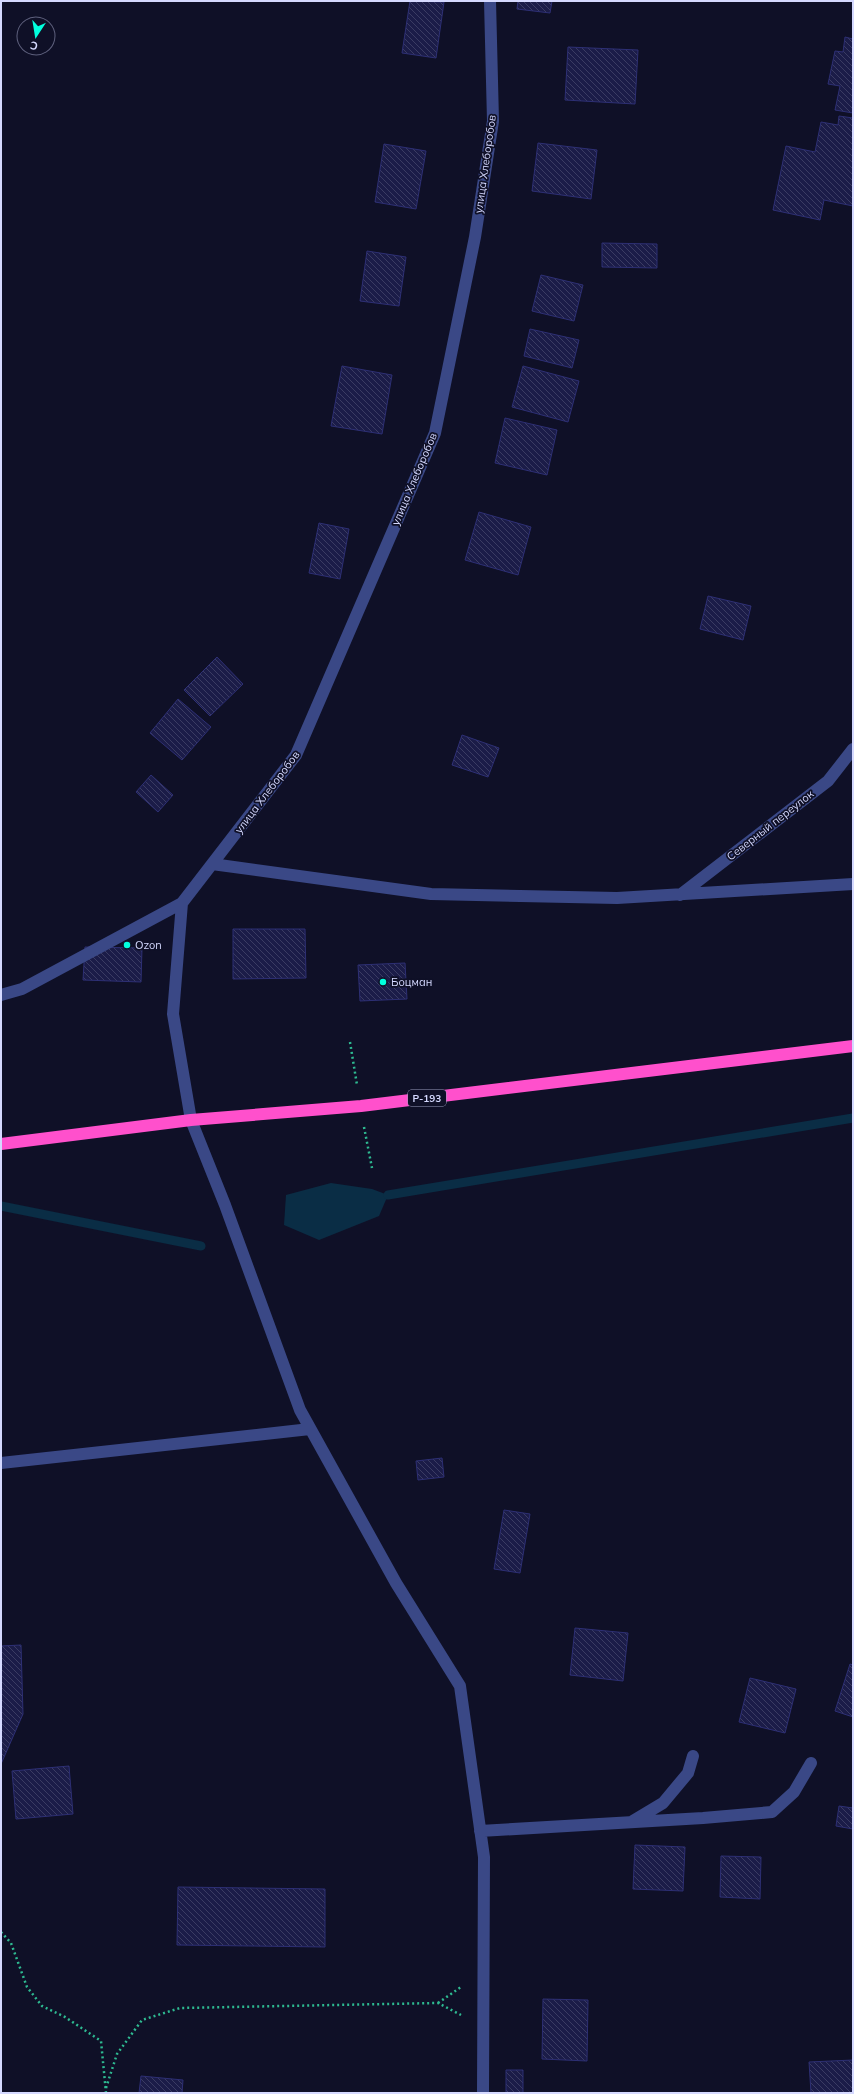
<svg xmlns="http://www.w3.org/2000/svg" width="854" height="2094" viewBox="0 0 854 2094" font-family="Mulish,sans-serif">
<defs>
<pattern id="building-back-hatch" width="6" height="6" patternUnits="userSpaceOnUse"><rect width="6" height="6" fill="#1b1c48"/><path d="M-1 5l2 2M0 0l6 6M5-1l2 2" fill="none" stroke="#3b3c63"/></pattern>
</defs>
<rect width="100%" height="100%" fill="#0f1027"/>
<!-- water -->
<path fill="#0a2d45" d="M 331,1183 L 372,1189 L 388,1195 L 379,1216 L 319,1240 L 284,1225 L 286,1195 Z"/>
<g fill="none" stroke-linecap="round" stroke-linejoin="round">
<!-- stream -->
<path stroke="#0a2d45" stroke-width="9" d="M 388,1195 L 853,1118
M 1,1206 L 201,1246"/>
</g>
<!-- building -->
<path fill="url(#building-back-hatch)" stroke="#2d2f74" d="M 410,1 L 444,2 L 436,58 L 402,53 Z
M 518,1 L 552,1 L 550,13 L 517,9 Z
M 845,37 L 853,39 L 853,113 L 835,110 L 840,86 L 828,84 L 835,51 L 843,52 Z
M 568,47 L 638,50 L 635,104 L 565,100 Z
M 839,116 L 853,118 L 853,206 L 824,200 L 820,220 L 773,210 L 786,146 L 815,152 L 821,122 L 838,125 Z
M 538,143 L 597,150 L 591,199 L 532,191 Z
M 384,144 L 426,151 L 416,209 L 375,202 Z
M 602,243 L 657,244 L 657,268 L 602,267 Z
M 367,251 L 406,257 L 399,306 L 360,301 Z
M 541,275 L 583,285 L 574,321 L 532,311 Z
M 530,329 L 579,340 L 572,368 L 524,356 Z
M 342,366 L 392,375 L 382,434 L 331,426 Z
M 523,366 L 579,381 L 568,422 L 512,407 Z
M 505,418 L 557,430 L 547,475 L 495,463 Z
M 479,512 L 531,527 L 518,575 L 465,560 Z
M 319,523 L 349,529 L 340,579 L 309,573 Z
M 708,596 L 751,606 L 743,640 L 700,629 Z
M 217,657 L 243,684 L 210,716 L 184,690 Z
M 178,699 L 211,727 L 182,760 L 150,733 Z
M 462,735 L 499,748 L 488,777 L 452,765 Z
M 151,775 L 173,795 L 158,812 L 136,792 Z
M 233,929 L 305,929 L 306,978 L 233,979 Z
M 85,947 L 142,948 L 141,982 L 83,980 Z
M 405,963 L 407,999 L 360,1001 L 358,965 Z
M 442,1458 L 444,1477 L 418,1480 L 416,1461 Z
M 504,1510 L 530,1514 L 520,1573 L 494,1569 Z
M 575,1628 L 628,1633 L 623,1681 L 570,1675 Z
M 21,1645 L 23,1714 L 1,1764 L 1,1646 Z
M 850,1664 L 853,1665 L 853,1717 L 835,1711 Z
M 750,1678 L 796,1689 L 785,1733 L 739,1722 Z
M 69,1766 L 73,1814 L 16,1819 L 12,1771 Z
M 839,1806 L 853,1808 L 853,1829 L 836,1826 Z
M 635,1845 L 685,1847 L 683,1891 L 633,1889 Z
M 721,1856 L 761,1857 L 760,1899 L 720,1897 Z
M 178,1887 L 325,1889 L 325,1947 L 177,1945 Z
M 543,1999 L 588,2000 L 587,2061 L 542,2059 Z
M 853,2060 L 853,2093 L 811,2093 L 809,2062 Z
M 506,2070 L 523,2070 L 523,2093 L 506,2093 Z
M 141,2076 L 183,2080 L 182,2093 L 139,2093 Z"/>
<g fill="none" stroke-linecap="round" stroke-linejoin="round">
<!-- path -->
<path stroke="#2eba91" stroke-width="2.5" stroke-dasharray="2 3" stroke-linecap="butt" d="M 350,1042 L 357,1085
M 364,1127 L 372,1168
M 1,1932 L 11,1943 L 27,1987 L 42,2006 L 65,2017 L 101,2041 L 106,2093
M 438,2003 L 461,1987
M 106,2088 L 117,2054 L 142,2020 L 180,2008 L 438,2003 L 461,2015"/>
<!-- minor -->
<path stroke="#3a4886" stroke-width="12" d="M 212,864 L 431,894 L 617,898 L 853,884
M 680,895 L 828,781 L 853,749
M 1,995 L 22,989 L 182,903
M 1,1463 L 310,1429
M 633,1821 L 663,1803 L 688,1773 L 693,1756
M 480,1831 L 703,1818 L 772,1812 L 794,1792 L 811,1763
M 483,2093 L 484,1857 L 460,1686 L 396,1583 L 300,1410 L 225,1205 L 191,1120 L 173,1014 L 182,903 L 296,755 L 435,433 L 475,237 L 493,121 L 490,1"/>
<!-- highway -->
<path stroke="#ff50cc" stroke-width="12" d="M 1,1144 L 191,1120 L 361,1106 L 853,1046"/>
</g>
<!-- markers -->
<g fill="#01ffde" stroke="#0f1027" stroke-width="1.5">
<circle cx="127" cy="945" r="4"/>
<circle cx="383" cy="982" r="4"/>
</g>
<g text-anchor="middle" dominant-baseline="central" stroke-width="3.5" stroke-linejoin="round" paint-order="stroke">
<!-- shield labels -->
<rect fill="#0f1027" stroke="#9a9dbe" stroke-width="1" x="408" y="1090" width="38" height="16" rx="3"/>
<g font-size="10" font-weight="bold" fill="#d5d9ff">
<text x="427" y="1098">Р-193</text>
</g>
<!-- street labels -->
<g font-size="11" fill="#d5d9ff" stroke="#0f1027">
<text transform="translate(485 164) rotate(-82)">улица Хлеборобов</text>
<text transform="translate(414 479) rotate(-67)">улица Хлеборобов</text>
<text transform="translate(267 792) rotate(-53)">улица Хлеборобов</text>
<text transform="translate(770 825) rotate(-38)">Северный переулок</text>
</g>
<!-- poi labels -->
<g font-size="11" fill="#d5d9ff" stroke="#0f1027" text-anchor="start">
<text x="135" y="945">Ozon</text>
<text x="391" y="982">Боцман</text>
</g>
</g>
<!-- border -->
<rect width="854" height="2094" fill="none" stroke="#d5d9ff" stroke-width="4"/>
<!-- north arrow -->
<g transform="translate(36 36) rotate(192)"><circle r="19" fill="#0f1027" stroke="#5e607d"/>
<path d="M0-3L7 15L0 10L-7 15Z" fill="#01ffde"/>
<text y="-6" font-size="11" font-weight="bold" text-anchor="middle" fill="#d5d9ff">С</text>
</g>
</svg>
